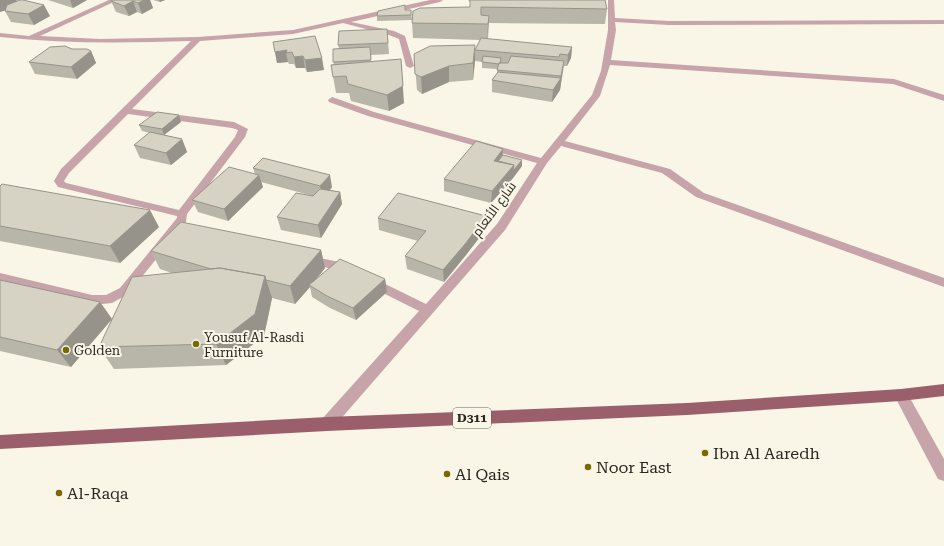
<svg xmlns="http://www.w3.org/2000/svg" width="944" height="546" viewBox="0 0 944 546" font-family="'Roboto Serif',Cairo,serif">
<rect width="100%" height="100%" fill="#f9f5e7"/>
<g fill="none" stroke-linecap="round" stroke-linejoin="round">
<!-- minor -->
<path fill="#c7a3aa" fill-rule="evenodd" d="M 109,0 L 118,0 L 40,36 L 100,39 L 198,37 L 293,30 L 430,0 L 443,0 L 440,2 L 351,22 L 394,31 L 405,36 L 414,66 L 410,68 L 406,66 L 399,39 L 389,35 L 343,23 L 293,34 L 200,41 L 132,109 L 234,122 L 248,129 L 245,137 L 187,214 L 186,222 L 128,294 L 112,303 L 92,305 L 0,281 L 0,273 L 92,295 L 106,295 L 120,288 L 177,218 L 177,216 L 58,187 L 54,181 L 61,169 L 191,41 C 127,43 64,44 0,37 L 0,33 L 29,36 ZM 128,114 L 232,128 L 238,130 L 235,137 L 179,210 L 66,183 L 64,181 L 69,173 Z
M 608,0 L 614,0 L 615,18 L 669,21 L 944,20 L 944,24 L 669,25 L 615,22 L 616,30 L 611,60 L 894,79 L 944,95 L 944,101 L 893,84 L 610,65 L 600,96 L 565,141 L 670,169 L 704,193 L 944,278 L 944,287 L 696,197 L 662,173 L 561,146 L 547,163 L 505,230 L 332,429 L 327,431 L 322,429 L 320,424 L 322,419 L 419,311 L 369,286 L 367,283 L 369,280 L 373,279 L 377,280 L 426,304 L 497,224 L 537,163 L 368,116 L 329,102 L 328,100 L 332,97 L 335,98 L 374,112 L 541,158 L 592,95 L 601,71 L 608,30 Z
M 309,256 L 345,263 L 353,270 L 351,273 L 347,274 L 338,270 L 305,263 L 303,260 L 305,257 Z
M 901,389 L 906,391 L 944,459 L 944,481 L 938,479 L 894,395 L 896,391 Z"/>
<!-- major -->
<path fill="#9a5f6b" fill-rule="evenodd" d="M 944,384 L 944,396 L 901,401 L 687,415 L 327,431 L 0,449 L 0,435 L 327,417 L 687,403 L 901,389 Z"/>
</g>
<!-- wall -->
<path fill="#b8b5a9" d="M 0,0 L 17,0 L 17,1 L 50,16 L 34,25 L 11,22 L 5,11 L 5,10 L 0,12 Z
M 48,0 L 87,0 L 73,8 Z
M 150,0 L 153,8 L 142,14 L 137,12 L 129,16 L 116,12 L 111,1 Z
M 153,0 L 165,0 L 160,2 Z
M 468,0 L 605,0 L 607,9 L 605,24 L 489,23 L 488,39 L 572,47 L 571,58 L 567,66 L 564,66 L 560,90 L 552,102 L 492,92 L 492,80 L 497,74 L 497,69 L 482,68 L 482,62 L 475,61 L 475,50 L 481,40 L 413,38 L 412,23 L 470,7 L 470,2 Z
M 411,10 L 412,20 L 377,21 L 377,16 Z
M 387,29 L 389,54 L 371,55 L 371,62 L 404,103 L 389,111 L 351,101 L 349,93 L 336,93 L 331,65 L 334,64 L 333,62 L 339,48 L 338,45 Z
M 315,36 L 324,70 L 307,72 L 305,68 L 296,68 L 294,64 L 289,64 L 288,62 L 277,63 L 275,52 Z
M 72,49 L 91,51 L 96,63 L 77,79 L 35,74 L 29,62 Z
M 414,54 L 475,61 L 473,80 L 449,82 L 422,94 L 417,90 Z
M 181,122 L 164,135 L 182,139 L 187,152 L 171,165 L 140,158 L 134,145 L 150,133 L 142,131 L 139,125 Z
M 503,149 L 503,155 L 522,166 L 513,178 L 491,203 L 444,191 L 444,179 Z
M 253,168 L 332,187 L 330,190 L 340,192 L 342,204 L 321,238 L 281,230 L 277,217 L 313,196 L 261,182 L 263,187 L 228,221 L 198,212 L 192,200 L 255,174 Z
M 0,186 L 159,227 L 120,263 L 0,241 Z
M 378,218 L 486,229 L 466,255 L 444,282 L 407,269 L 405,256 L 418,241 L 379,230 Z
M 321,250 L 325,268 L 317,278 L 385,279 L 387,292 L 356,320 L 330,308 L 312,297 L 310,287 L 295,304 L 272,298 L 264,336 L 226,365 L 114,369 L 99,347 L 172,273 L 160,269 L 151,251 Z
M 0,280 L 100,302 L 112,319 L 71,367 L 0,351 Z"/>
<!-- shaded-wall -->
<path fill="#96948a" d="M 0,0 L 16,0 L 20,6 L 0,12 Z
M 70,0 L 87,0 L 73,8 Z
M 144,0 L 150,0 L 153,8 L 142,14 L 138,3 Z
M 159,0 L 165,0 L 160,2 Z
M 133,1 L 137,12 L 129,16 L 124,6 Z
M 44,5 L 50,16 L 34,25 L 28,14 Z
M 489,16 L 488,31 L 487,40 L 488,24 Z
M 475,45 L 475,61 L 473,80 L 473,63 Z
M 572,47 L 571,58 L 567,66 L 568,55 Z
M 287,50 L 286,53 L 288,62 L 277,63 L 275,52 Z
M 91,51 L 96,63 L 77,79 L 71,67 Z
M 303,56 L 305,68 L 296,68 L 294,57 Z
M 322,58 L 324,70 L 307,72 L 305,60 Z
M 401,59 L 404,103 L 389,111 L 387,95 Z
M 564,61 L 560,90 L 552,102 L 553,90 L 560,79 Z
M 449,66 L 449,82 L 422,94 L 421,77 Z
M 179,115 L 181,122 L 164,135 L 162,129 Z
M 182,139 L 187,152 L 171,165 L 166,153 Z
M 503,149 L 502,161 L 498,168 L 494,161 Z
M 522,160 L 522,166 L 513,178 L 491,203 L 492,191 L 514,165 Z
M 259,175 L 263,187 L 228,221 L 224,209 Z
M 330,175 L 332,187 L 323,198 L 320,186 Z
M 340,192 L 342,204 L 321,238 L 318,225 Z
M 150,210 L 159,227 L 120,263 L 110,246 Z
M 486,216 L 486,229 L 466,255 L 444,282 L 443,270 Z
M 321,250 L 325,268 L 311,286 L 309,285 L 310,287 L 295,304 L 290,286 Z
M 265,276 L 272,298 L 264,336 L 226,365 L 216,344 Z
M 385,279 L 387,292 L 356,320 L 353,308 Z
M 100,302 L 112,319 L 71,367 L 57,350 Z"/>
<!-- building -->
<path fill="#d6d3c5" stroke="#96948a" d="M 20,0 L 23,0 L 44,5 L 28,14 L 5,11 L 7,5 Z
M 113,0 L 144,0 L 138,3 L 133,1 L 124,6 L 111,1 Z
M 470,0 L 605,0 L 607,9 L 481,7 L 481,15 L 489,16 L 488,24 L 412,23 L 413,11 L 420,8 L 470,7 Z
M 405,5 L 405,10 L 411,10 L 411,15 L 377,16 L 378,11 Z
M 387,29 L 388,43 L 338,45 L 339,31 Z
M 315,36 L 322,58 L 305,60 L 303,56 L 294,57 L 292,52 L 286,53 L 287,50 L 275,52 L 273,42 Z
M 481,38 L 572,47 L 568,55 L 560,54 L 559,57 L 475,50 Z
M 475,45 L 473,63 L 449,66 L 421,77 L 415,74 L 414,54 L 430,46 Z
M 65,46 L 72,49 L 87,49 L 91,51 L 71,67 L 29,62 L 50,47 Z
M 370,47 L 371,60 L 333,62 L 333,49 Z
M 483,56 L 501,58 L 500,63 L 499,63 L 499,64 L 482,62 Z
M 511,56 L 564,61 L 561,76 L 497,70 L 499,63 L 508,63 Z
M 401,59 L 403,86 L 387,95 L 348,84 L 346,76 L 333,77 L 331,65 Z
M 498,72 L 561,78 L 553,90 L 492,80 Z
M 157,112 L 179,115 L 162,129 L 139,125 Z
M 150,132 L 182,139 L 166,153 L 134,145 Z
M 476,141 L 503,149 L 494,161 L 514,165 L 492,191 L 444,179 Z
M 503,155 L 522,160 L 513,171 L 514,165 L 498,161 Z
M 263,158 L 330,175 L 320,186 L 253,168 Z
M 229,167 L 259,175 L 224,209 L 192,200 Z
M 2,184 L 150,210 L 110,246 L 0,226 L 0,186 Z
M 320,189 L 340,192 L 318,225 L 277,217 L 296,193 L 313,196 Z
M 398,193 L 486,216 L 466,243 L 443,270 L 405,256 L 426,231 L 378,218 Z
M 181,222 L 321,250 L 290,286 L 266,280 L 265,276 L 220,268 L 211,269 L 151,251 Z
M 340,259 L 385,279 L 353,308 L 327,296 L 309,285 Z
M 220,268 L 265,276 L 255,314 L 216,344 L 99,347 L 132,277 Z
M 0,280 L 100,302 L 57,350 L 0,337 Z"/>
<!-- markers -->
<g fill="#796900" stroke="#f9f5e7" stroke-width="1.5">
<circle cx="196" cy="344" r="4"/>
<circle cx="66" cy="350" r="4"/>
<circle cx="705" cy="453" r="4"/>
<circle cx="588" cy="467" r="4"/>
<circle cx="447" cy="474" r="4"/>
<circle cx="59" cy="493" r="4"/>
</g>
<g text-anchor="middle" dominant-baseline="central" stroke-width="4" stroke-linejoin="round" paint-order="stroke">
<!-- shield labels -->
<rect fill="#f9f5e7" stroke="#67655c" stroke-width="1" x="453" y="408" width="38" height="20" rx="3"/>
<g font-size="12" font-weight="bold" fill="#282721">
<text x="472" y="418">D311</text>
</g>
<!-- street labels -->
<g font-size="13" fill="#282721" stroke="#f9f5e7">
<text transform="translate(494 209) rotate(-54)">شارع الأنعام</text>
</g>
<!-- poi labels -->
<g font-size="13" fill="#282721" stroke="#f9f5e7" text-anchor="start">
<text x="204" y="337">Yousuf Al-Rasdi<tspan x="204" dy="15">Furniture</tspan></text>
<text x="74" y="350">Golden</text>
</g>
<!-- near-poi labels -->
<g font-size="16" fill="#282721" stroke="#f9f5e7" text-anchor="start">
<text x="713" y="453">Ibn Al Aaredh</text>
<text x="596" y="467">Noor East</text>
<text x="455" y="474">Al Qais</text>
<text x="67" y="493">Al-Raqa</text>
</g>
</g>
</svg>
